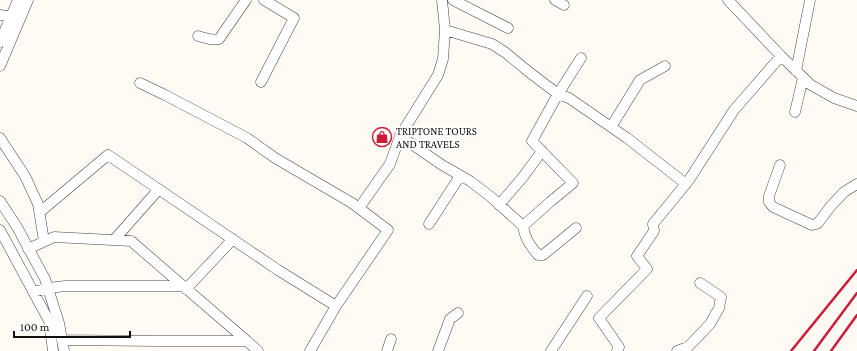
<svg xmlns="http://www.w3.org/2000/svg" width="857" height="351" viewBox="0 0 857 351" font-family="'Crimson Pro',serif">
<rect width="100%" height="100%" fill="#fffbf4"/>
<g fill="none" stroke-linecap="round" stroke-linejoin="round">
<defs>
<path id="minor" d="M 453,0 L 508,28
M 555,0 L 564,5
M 728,0 L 781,56 L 811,85 L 834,98 L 857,106
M 0,15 L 11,17
M 445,30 L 492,44 L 506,53 L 529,72 L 558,94 L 569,98 L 627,138 L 686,184
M 198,36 C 206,38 212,41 219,39 L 246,0
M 0,42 L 18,0
M 0,66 L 28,0
M 796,71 L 810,0
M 261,82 L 294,18 L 264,0
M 140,83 L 165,95 L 247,138 L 275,158 L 352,203 L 388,230 L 336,306
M 795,112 L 803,78
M 611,127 L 640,80 L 665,66
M 400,136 L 442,165 L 470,181 L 491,197 L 523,226 L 550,202 L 573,183 L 532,141 L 558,94 L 581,58
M 0,138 L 25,176 L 38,204 L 44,241
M 780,165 L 769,196 L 769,202 L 773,207 L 812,225 L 816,224 L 818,223 L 830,207 L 844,192 L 857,184
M 0,201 L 17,227 L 45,279 L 59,323 L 64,351
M 499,205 L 523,177 L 542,151
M 359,208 L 390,164 L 400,136 L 438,75 L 443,59 L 445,30 L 442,0
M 40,212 L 108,155 L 278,270 L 336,306 L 310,351
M 429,224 L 460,176
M 523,226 C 525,239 530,245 538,255 L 543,255 L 576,228
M 0,230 L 49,321 L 53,351
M 114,240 L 159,189
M 28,249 L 54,237 L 131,241 L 247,341
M 186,289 L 233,239
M 33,292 L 49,288 L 65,286 L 182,286
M 62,340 L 156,341 L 247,341 L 258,351
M 387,351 L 391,339
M 438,351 L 450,319 L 458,313
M 551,351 L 587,296
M 617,351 L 619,347 L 599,318 L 647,269 L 637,256 L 654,231 L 653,224 L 689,180 L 734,110 L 781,56
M 677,351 L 688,347 L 710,324 L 719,308 L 721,297 L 700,283"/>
</defs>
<!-- minor casing -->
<use href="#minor" stroke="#434343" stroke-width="11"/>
<!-- minor -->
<use href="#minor" stroke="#fff" stroke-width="10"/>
<!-- rail -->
<path stroke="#cd1c39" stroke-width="2.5" d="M 791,351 L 857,270
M 814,351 L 857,293
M 831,351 L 857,315"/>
</g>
<!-- icons -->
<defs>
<symbol id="shop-ring" viewBox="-11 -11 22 22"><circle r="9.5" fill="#fff" stroke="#cd1c39" stroke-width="1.5"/><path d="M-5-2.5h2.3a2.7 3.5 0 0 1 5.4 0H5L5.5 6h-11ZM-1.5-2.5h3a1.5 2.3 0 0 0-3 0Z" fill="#cd1c39"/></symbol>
</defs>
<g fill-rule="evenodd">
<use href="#shop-ring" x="371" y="126" width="22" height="22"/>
</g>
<g text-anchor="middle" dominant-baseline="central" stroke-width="4" stroke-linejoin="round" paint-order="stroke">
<!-- poi labels -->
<g font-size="11" fill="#101010" stroke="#fff" text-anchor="start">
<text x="396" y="131">TRIPTONE TOURS<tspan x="396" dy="13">AND TRAVELS</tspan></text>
</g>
</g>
<!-- scale -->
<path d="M14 331v6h116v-6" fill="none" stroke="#101010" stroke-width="2"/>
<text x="20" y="331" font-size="12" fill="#101010" stroke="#ffffff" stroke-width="3" paint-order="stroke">100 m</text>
</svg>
